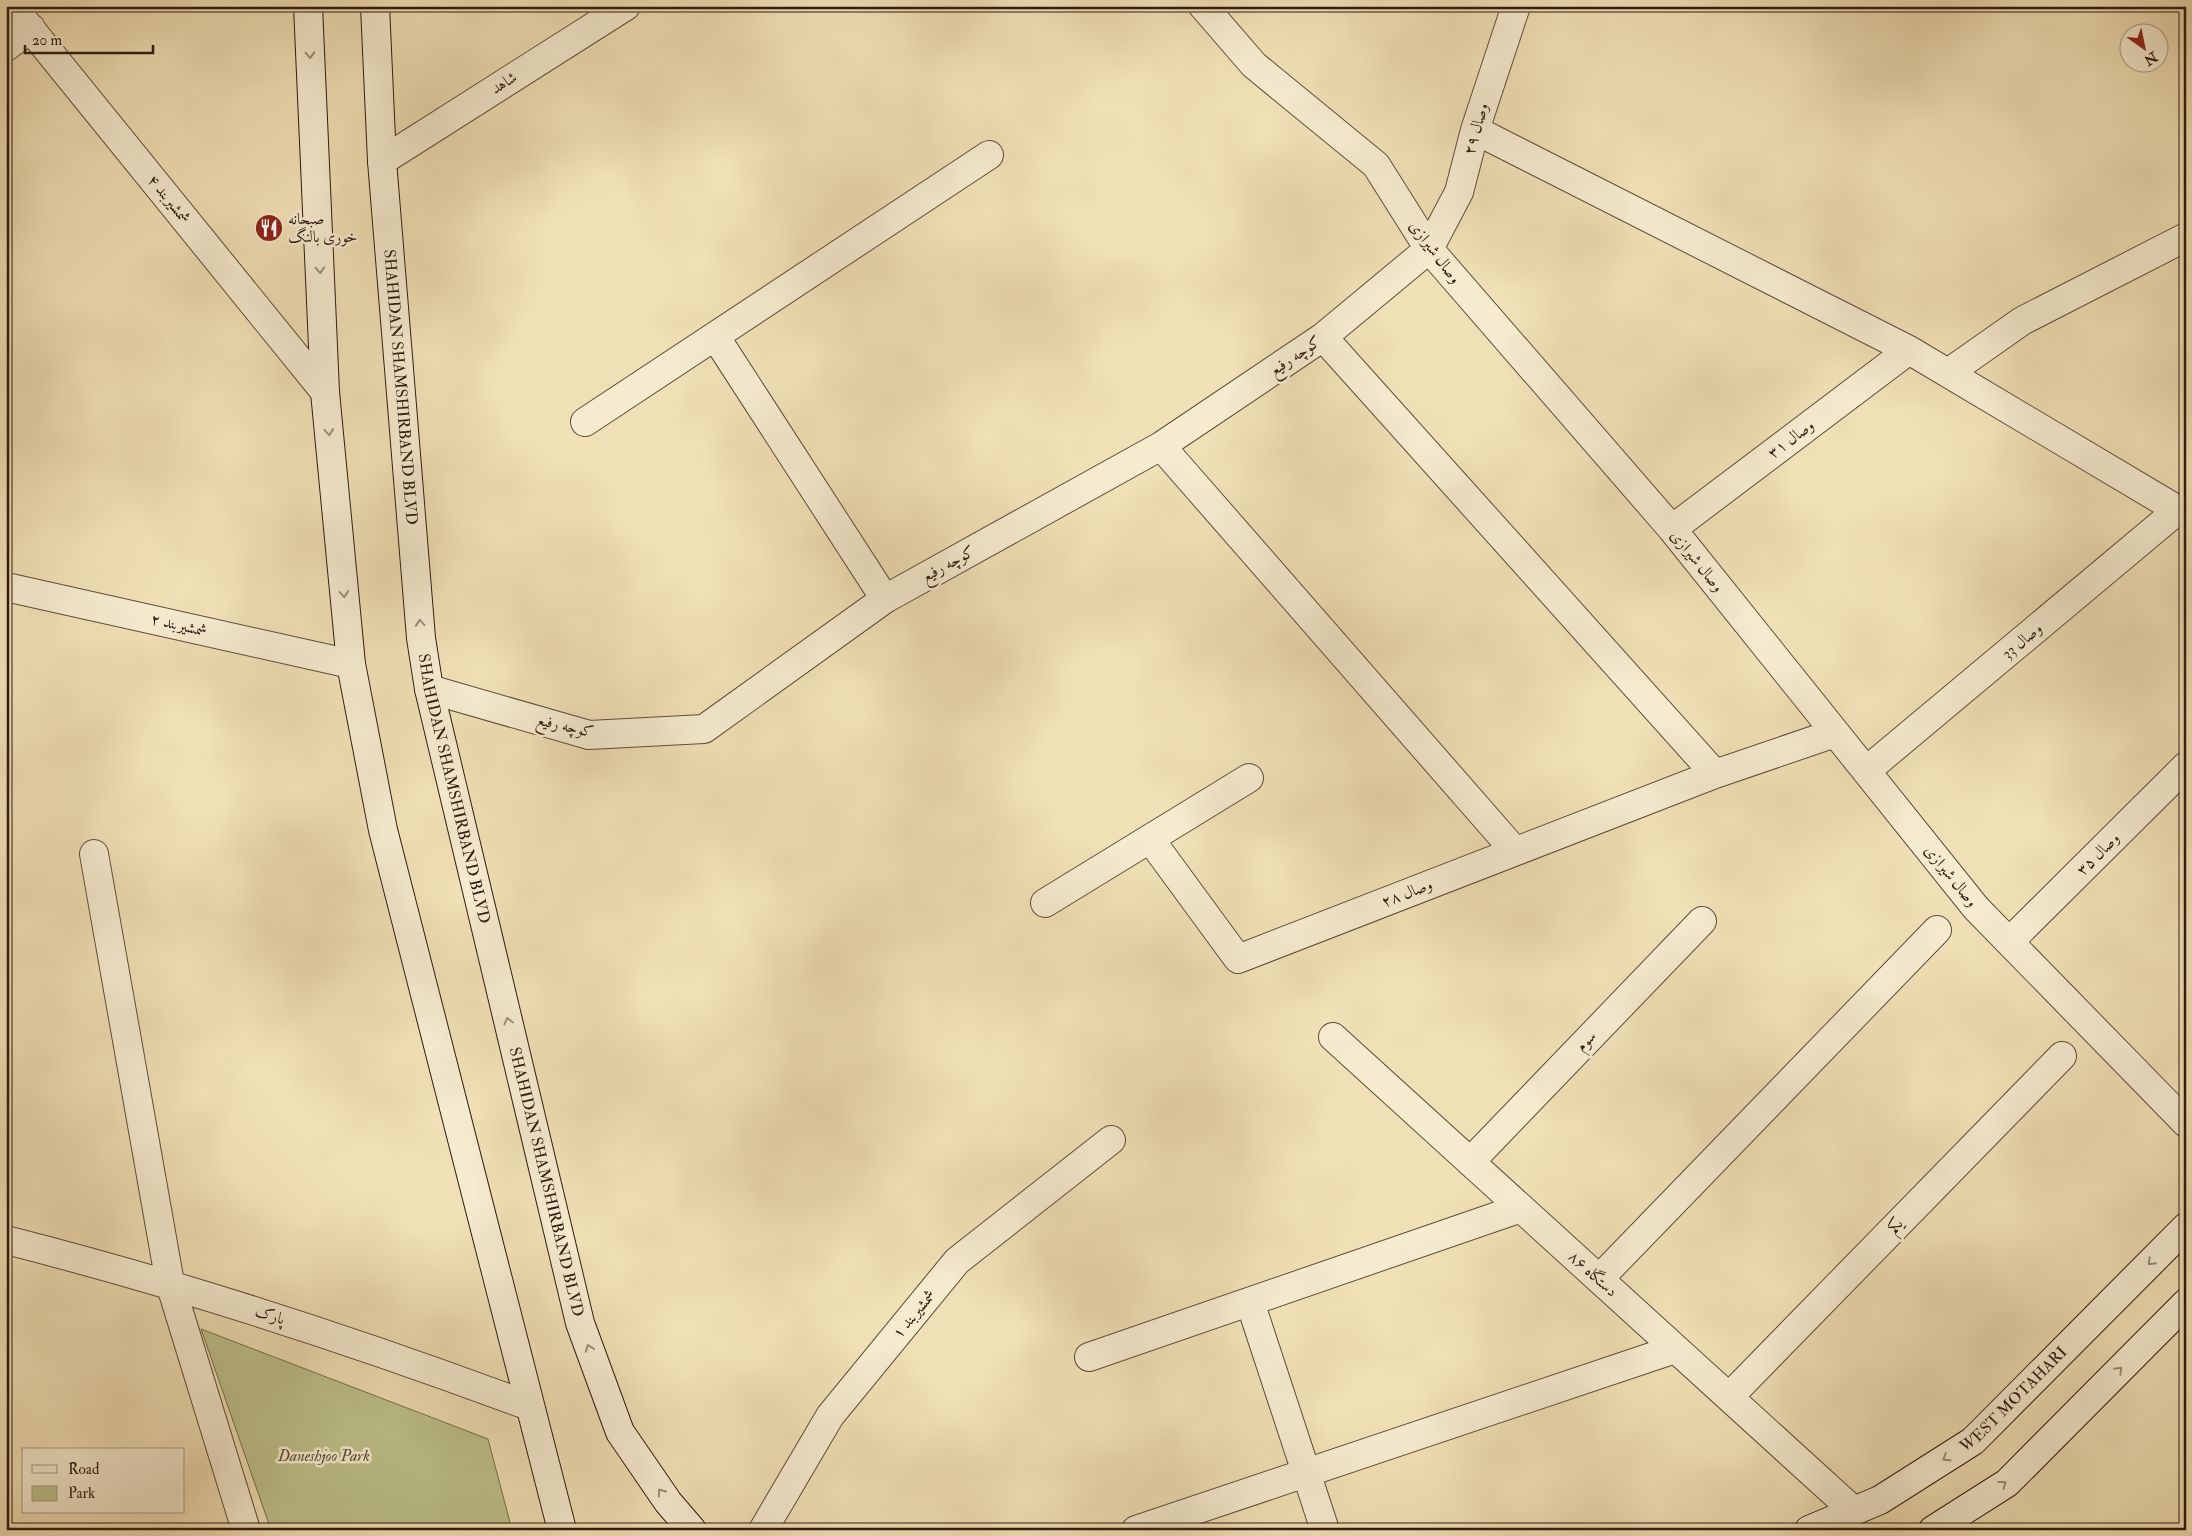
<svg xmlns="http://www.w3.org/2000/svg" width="2192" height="1536" viewBox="0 0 2192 1536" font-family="'IM FELL Double Pica',Amiri,serif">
<rect width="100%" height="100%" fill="#f0e0b5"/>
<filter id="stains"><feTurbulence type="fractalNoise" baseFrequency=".004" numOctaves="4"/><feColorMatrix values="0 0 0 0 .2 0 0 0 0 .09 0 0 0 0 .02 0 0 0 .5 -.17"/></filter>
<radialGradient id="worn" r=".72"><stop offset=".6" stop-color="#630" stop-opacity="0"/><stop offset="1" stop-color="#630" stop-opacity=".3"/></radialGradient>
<!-- green -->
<path fill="#bdc18b" stroke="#766e4e" d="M 201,1329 L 488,1439 L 512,1530 L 271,1530 Z"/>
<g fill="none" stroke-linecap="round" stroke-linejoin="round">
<defs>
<path id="street" d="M 12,6 L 325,392
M 1203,6 L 1254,65 L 1376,165 L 1429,249 L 1672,529 L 1976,908 L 2186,1123
M 6,47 L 31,28
M 1475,130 L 1909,350 L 2178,510 L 1866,771
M 382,161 L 626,6
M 715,336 L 885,599
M 1323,337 L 1715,774 L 1835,733
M 1948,373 L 2022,321 L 2186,237
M 585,422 L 989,155
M 1161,446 L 1514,850
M 1672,529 L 1909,350
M 6,587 L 351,664
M 429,689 L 589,735 L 704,729 L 885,599 L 1161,446 L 1323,337 L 1429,249 L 1459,192 L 1475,130 L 1516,6
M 1150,839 L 1238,959 L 1715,774
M 94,854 L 170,1283 L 246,1530
M 1045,903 L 1249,778
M 2009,942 L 2186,766
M 1333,1037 L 1854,1511
M 1470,1162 L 1702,921
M 6,1240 C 184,1285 357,1342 529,1406
M 1599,1279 L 1937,930
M 1250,1302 L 1325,1530
M 1089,1357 L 1521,1208
M 1729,1397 L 2062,1056
M 763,1530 L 830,1416 L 957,1261 L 1111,1140
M 1136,1530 L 1675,1349"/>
<g id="secondary">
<path d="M 308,6 L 325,392 L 351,664 L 383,830 L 562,1530"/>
<path id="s1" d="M 375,6 L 382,161 L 421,638 L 429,689 L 580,1323 L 620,1432 L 668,1502 L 692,1530"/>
<path id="s2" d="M 1809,1530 L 1880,1500 L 1973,1441 L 2186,1227"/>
<path d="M 1933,1530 L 2007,1483 L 2186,1303"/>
</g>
</defs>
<!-- street casing -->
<use href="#street" stroke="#5f4c3a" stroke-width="30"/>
<!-- secondary casing -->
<use href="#secondary" stroke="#2f1a11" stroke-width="30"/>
<!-- street -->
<use href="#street" stroke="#f5ebcf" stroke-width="28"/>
<!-- secondary -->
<use href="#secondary" stroke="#f5ebcf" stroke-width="28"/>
</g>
<!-- one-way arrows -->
<defs><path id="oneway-chevron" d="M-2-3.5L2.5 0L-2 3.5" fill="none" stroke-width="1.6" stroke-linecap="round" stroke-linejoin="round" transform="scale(1.25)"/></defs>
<g stroke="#9c8d7a">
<use href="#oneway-chevron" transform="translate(310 55) rotate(88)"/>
<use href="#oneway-chevron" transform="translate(320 270) rotate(88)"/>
<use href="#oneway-chevron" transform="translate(329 432) rotate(85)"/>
<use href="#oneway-chevron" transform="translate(344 594) rotate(85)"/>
<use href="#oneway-chevron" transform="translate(420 623) rotate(-95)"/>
<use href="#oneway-chevron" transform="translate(508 1021) rotate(-103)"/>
<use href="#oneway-chevron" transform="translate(2151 1262) rotate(135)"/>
<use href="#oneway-chevron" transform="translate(589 1348) rotate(-110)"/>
<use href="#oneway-chevron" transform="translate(2119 1370) rotate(-45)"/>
<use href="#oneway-chevron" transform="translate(1946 1458) rotate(147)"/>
<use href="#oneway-chevron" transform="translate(2003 1484) rotate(-36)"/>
<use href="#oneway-chevron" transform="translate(661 1492) rotate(-125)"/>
</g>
<!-- icons -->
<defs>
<symbol id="restaurant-disc" viewBox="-11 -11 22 22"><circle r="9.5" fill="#8f2418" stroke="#f5ebcf"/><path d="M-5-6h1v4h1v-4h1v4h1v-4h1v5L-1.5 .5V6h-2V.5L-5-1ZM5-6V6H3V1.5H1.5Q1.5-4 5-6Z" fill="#fff"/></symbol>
</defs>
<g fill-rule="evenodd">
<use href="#restaurant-disc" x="253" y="212" width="32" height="32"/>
</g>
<g text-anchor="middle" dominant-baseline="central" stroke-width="5" stroke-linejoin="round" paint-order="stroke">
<!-- street labels -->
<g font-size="16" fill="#2f1a11" stroke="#f5ebcf">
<text transform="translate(504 83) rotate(-32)">شاهد</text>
<text transform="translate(1476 129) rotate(-74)">وصال ۲۹</text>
<text transform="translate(169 199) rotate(51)">شمشیربند ۴</text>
<text transform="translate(1435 252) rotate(53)">وصال شیرازی</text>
<text transform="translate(1295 356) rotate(-34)">کوچه رفیع</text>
<text stroke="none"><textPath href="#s1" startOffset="382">SHAHIDAN SHAMSHIRBAND BLVD</textPath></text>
<text transform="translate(1791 439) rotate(-37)">وصال ۳۱</text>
<text transform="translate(1697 561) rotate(51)">وصال شیرازی</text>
<text transform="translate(948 564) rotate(-29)">کوچه رفیع</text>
<text transform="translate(179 625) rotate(13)">شمشیربند ۲</text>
<text transform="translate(2022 641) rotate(-40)">وصال 33</text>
<text transform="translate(565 726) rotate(13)">کوچه رفیع</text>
<text stroke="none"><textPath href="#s1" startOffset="788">SHAHIDAN SHAMSHIRBAND BLVD</textPath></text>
<text transform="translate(2098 854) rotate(-45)">وصال ۳۵</text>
<text transform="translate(1951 876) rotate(51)">وصال شیرازی</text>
<text transform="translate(1407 893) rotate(-21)">وصال ۲۸</text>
<text transform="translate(1586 1041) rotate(-46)">سوم</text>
<text stroke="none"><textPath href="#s1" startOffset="1192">SHAHIDAN SHAMSHIRBAND BLVD</textPath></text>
<text transform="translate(1895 1226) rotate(-46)">یکم</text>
<text transform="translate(1593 1274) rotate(42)">دستگاه ۸۶</text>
<text transform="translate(914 1314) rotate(-50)">شمشیربند ۱</text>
<text transform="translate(270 1315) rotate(18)">پارک</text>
<text stroke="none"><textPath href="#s2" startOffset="245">WEST MOTAHARI</textPath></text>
</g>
<!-- poi labels -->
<g font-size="16" fill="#2f1a11" stroke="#f5ebcf" text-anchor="start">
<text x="288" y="219">صبحانه<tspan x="288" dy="18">خوری بالنگ</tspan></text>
</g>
<!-- park labels -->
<g font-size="16" font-style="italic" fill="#5a4c36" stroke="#f5ebcf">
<text x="324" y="1456">Daneshjoo Park</text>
</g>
</g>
<!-- margin -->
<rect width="2192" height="1536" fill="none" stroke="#f0e0b5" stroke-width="25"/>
<rect x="8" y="8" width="2177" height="1521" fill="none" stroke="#2f1a11" stroke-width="2.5"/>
<rect x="12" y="12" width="2167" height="1511" fill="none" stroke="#2f1a11"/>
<!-- legend -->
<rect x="22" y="1448" width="162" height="65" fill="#f5ebcf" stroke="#a69783"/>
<rect x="32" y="1465" width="25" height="8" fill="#f5ebcf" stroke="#a69783"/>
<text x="68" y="1474" font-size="15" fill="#2f1a11">Road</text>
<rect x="32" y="1486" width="25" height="15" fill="#bdc18b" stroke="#a69783"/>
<text x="68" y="1498" font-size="15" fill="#2f1a11">Park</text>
<!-- north arrow -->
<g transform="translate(2144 48) rotate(147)"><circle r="24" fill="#f5ebcf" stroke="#a69783"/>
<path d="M0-4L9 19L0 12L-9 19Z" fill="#8f2418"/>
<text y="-8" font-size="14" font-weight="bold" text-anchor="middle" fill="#2f1a11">N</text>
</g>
<!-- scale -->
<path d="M25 45v8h128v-8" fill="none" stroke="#2f1a11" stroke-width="2.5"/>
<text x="32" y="45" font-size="15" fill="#2f1a11" stroke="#f5ebcf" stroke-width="4" paint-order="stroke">20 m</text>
<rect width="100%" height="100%" filter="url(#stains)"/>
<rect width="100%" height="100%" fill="url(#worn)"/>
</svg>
